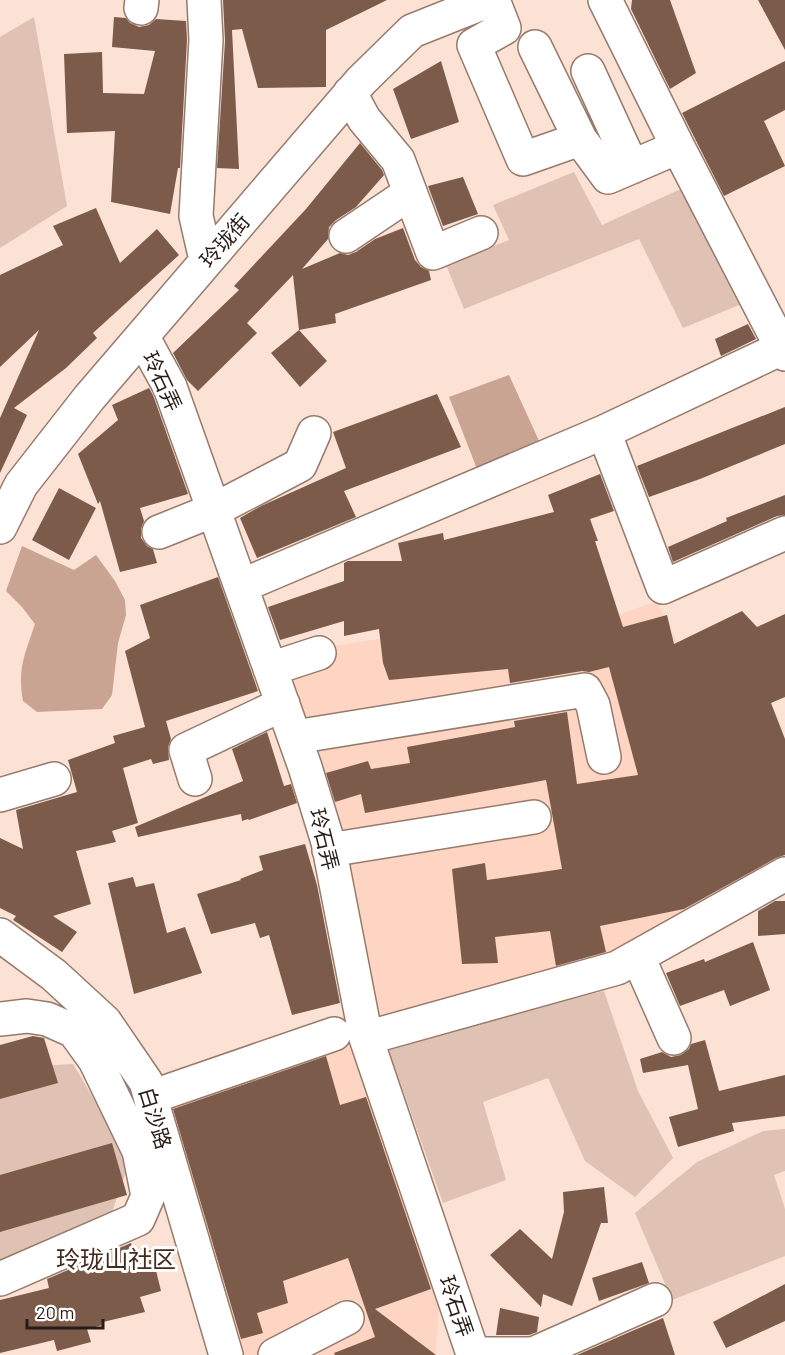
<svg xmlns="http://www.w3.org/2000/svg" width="785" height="1355" viewBox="0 0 785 1355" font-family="Barlow,'Noto Sans SC',sans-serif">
<rect width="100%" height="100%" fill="#fbe2d5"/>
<!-- built -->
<path fill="#fdd5c2" d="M 657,601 L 784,867 L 618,961 L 375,1024 L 276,655 L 449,628 L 568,633 Z
M 345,1020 L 439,1297 L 436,1355 L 239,1355 L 159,1083 Z"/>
<!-- green -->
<path fill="#dfc2b3" d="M 34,17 L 67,206 L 0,248 L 0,37 Z
M 574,172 L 602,225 L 683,188 L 744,303 L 683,328 L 639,239 L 464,309 L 446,265 L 509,240 L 493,205 Z
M 604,991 L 638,1091 L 673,1158 L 635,1197 L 585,1161 L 548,1078 L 483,1102 L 506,1180 L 443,1203 L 389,1051 L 399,1040 Z
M 73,1064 L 130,1160 L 111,1215 L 0,1262 L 0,1068 Z
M 785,1129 L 785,1171 L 774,1175 L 785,1209 L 785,1256 L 672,1300 L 635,1213 L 697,1162 L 763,1131 Z"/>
<!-- water -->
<path fill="#c9a492" d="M 509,375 L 540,443 L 477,469 L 449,397 Z
M 22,546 L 74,570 L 96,555 L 115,581 L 125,600 L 126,615 L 118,643 L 112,695 L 102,709 L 37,712 L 23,701 C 17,669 25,654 35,624 L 22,607 L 6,591 Z"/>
<!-- building -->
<path fill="#7c5b4a" d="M 223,0 L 387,0 L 326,30 L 326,87 L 258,88 L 242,29 L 232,30 L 239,169 L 217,168 L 225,41 Z
M 632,0 L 670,0 L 696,73 L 670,89 L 631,9 Z
M 758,0 L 785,0 L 785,50 Z
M 114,17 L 126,18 L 130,23 L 139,27 L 149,25 L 156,19 L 186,21 L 187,40 L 180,168 L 178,168 L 170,214 L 111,202 L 115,131 L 67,133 L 64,54 L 102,52 L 103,93 L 144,94 L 155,51 L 112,47 Z
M 441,61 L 459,122 L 411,139 L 393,89 Z
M 785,61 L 785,110 L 764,121 L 785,166 L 724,196 L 682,113 Z
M 360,143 L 382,170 L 384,175 L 356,207 L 336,220 L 329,227 L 328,239 L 302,269 L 340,253 L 348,255 L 356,252 L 375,239 L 403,228 L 415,260 L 421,267 L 429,271 L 431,280 L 335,314 L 336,323 L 299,330 L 293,275 L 247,323 L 257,333 L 198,391 L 187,380 L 173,353 L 239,290 L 234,286 L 306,209 Z
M 463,177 L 478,214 L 443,226 L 428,186 Z
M 96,208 L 120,263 L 157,229 L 179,255 L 93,333 L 97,338 L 66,368 L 14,408 L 27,415 L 0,473 L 0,418 L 39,330 L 0,367 L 0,275 L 63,245 L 53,226 Z
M 748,324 L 756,339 L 721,356 L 715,339 Z
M 299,330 L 327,361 L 300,387 L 271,353 Z
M 149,388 L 153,395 L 188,494 L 140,508 L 144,521 L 141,529 L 141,538 L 147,546 L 153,549 L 157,563 L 120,572 L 100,501 L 98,504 L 78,454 L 118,420 L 112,405 Z
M 437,394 L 461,447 L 344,491 L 356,517 L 257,558 L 240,518 L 261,506 L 346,468 L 333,432 Z
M 785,407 L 785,444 L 700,479 L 649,497 L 637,466 Z
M 600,474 L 614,511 L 590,519 L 598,541 L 595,541 L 623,627 L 667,615 L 674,644 L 742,611 L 757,627 L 785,614 L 785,697 L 771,703 L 785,739 L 785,855 L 776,858 L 684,909 L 600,926 L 606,952 L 556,966 L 550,931 L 495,937 L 498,963 L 462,964 L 452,869 L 485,863 L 487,880 L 562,869 L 546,780 L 365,813 L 361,794 L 335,802 L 326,773 L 368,761 L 371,769 L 410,763 L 407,747 L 515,727 L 514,721 L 567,712 L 577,784 L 638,775 L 609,667 L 589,672 L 582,671 L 510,683 L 508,669 L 389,680 L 383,663 L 379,629 L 344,636 L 344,621 L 280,640 L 268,607 L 344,581 L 344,563 L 348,561 L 402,561 L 398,543 L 443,533 L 444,540 L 554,512 L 548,495 Z
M 59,488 L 96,508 L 69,560 L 32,540 Z
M 785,495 L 785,515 L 777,516 L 673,562 L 668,547 L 727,521 L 726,518 Z
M 218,577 L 258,691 L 166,721 L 171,739 L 168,747 L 169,760 L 153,764 L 151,759 L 123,768 L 138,823 L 112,831 L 116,842 L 76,851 L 91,904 L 53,916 L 77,932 L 62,952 L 13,920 L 16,916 L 0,908 L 0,838 L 23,849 L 16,810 L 77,792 L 68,760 L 115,743 L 113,736 L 145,727 L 125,651 L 150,638 L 140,605 Z
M 267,732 L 284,786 L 291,784 L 297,803 L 249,820 L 248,819 L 242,821 L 241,814 L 138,837 L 135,827 L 243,781 L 232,749 Z
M 305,844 L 317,885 L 340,1003 L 292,1015 L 269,935 L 260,938 L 255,923 L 211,934 L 197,894 L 241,880 L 240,879 L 263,870 L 259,856 Z
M 133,877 L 136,887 L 154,883 L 167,933 L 185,927 L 202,973 L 134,994 L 108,883 Z
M 775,901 L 785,901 L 785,934 L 758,936 L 758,911 Z
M 753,942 L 770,990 L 730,1006 L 724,990 L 680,1006 L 666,973 L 704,959 L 705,962 Z
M 33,1036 L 44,1038 L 58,1083 L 0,1099 L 0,1045 Z
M 705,1040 L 719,1091 L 785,1075 L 785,1116 L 732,1123 L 734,1131 L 678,1147 L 669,1117 L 698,1109 L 688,1065 L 643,1073 L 640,1059 L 662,1052 L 671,1057 L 681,1055 L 689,1049 L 691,1044 Z
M 326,1056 L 340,1105 L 366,1097 L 431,1289 L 375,1309 L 436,1355 L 335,1355 L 334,1353 L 375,1337 L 348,1258 L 283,1281 L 288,1303 L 257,1313 L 263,1333 L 241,1339 L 173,1109 Z
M 112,1143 L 127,1195 L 0,1232 L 0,1175 Z
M 604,1187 L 608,1223 L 601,1223 L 572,1306 L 543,1294 L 541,1307 L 490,1255 L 520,1229 L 552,1259 L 564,1212 L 563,1192 Z
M 131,1243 L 134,1255 L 151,1250 L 161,1291 L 140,1297 L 145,1312 L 103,1322 L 103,1325 L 87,1329 L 91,1342 L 57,1351 L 54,1340 L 0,1353 L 0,1300 L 49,1288 L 47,1279 Z
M 642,1262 L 649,1283 L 599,1301 L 592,1278 Z
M 785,1284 L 785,1321 L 726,1348 L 713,1322 Z
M 500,1308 L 539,1317 L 537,1332 L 529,1335 L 496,1335 Z
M 663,1318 L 675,1355 L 577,1355 L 632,1331 Z"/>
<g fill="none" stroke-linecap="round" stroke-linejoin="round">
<defs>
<path id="minor" d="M 204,0 L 206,40 L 196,216 L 206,260
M 493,0 L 504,28 L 474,45 L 523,159 L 580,139 L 608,177 L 678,147
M 605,0 L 678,147 L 785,354
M 141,8 L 142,0
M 535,47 L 580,139
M 588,71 L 632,167
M 350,93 L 364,119 L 398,160 L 433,253 L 481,233
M 346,236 L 410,193
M 142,336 L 170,387 L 305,767 L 328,842 L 366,1038 L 473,1354 L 533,1354 L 655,1300
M 604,432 L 663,587 L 785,533
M 0,527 L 21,485 L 89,398 L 361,81 L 412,31 L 490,0
M 159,532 L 214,510 L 300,465 L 314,433
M 241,586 L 604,432 L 782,348
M 270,669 L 319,653
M 295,737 L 585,690 L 593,705 L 604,757
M 195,779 L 186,750 L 283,704
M 0,795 L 54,779
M 329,850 L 534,817
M 0,935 L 54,975 L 105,1022 L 146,1082 L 226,1355
M 638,957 L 674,1038
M 0,1019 L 27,1016 L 47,1019 L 74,1031 L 95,1060 L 139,1151 L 148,1196 L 138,1219 L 0,1279
M 366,1038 L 617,968 L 785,874
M 151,1097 L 334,1034
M 275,1355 L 347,1318"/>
</defs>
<!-- minor casing -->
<use href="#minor" stroke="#967a6b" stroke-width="36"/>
<!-- minor -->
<use href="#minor" stroke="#fff" stroke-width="33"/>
</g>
<g text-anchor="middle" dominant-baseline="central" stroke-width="6" stroke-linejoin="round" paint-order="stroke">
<!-- street labels -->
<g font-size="21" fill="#281c16" stroke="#fff">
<text transform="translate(224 240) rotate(-49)">玲珑街</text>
<text transform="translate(163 381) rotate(65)">玲石弄</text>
<text transform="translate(325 839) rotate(76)">玲石弄</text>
<text transform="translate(156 1118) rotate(73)">白沙路</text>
<text transform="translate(457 1306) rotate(71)">玲石弄</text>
</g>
<!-- quarter labels -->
<g font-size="24" fill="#422a1d" stroke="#fff">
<text x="116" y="1258">玲珑山社区</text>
</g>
</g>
<!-- scale -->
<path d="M27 1319v9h76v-9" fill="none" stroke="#281c16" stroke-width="3"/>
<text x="36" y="1319" font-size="18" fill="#281c16" stroke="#ffffff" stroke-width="4.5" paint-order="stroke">20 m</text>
</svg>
